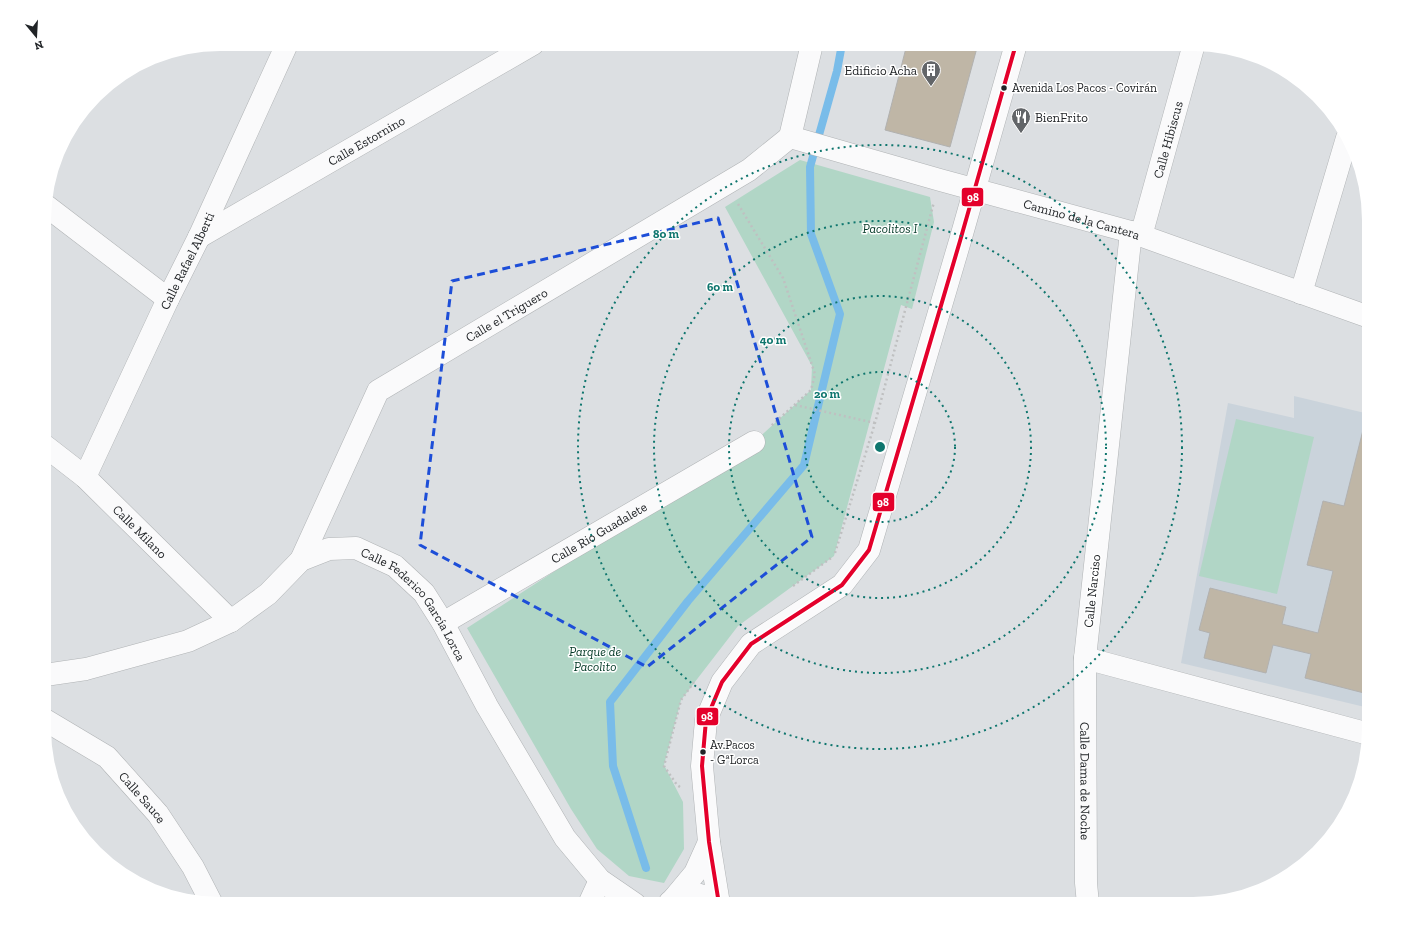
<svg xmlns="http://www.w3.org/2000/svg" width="1413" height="948" viewBox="0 0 1413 948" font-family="'Zilla Slab',serif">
<rect width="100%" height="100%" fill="#dcdfe2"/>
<!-- built -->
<path fill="#cad3db" d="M 1294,396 L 1369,414 L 1369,708 L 1181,663 L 1228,403 L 1294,418 Z"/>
<!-- green -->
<path fill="#b1d6c6" d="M 800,160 L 930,197 L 934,222 L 912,309 L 901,305 L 834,556 L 738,626 L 681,700 L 664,765 L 683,802 L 684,849 L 664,883 L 629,876 L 597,849 L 571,809 L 467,628 L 754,442 L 811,390 L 812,366 L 725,207 Z
M 1236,419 L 1314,437 L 1277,594 L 1199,576 Z"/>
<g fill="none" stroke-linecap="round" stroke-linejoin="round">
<!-- stream -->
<path stroke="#79bce9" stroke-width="8" d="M 646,868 L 613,766 L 610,702 L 688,601 L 804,465 L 840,314 L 811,234 L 810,167 L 837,71 L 842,44"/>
</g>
<!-- building -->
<path fill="#bfb6a6" stroke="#b1b1b0" d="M 907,44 L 978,44 L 950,147 L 885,130 Z
M 1364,426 L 1369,427 L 1369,689 L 1368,694 L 1305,678 L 1311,654 L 1273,645 L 1266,673 L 1204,658 L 1210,633 L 1199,630 L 1210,588 L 1286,607 L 1282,624 L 1318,633 L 1333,571 L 1307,565 L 1323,501 L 1344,506 Z"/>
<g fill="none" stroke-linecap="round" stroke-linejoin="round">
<defs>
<g id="street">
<path id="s1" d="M 790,137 L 940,180 L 1131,232 L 1369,317"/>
<path d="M 790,137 L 812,44"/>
<path d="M 45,205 L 168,299"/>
<path d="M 1131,232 L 1085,658 L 1369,734"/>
<path id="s2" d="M 1141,236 L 1194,44"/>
<path id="s3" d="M 199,237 L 533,44"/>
<path d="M 1301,293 L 1347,138"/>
<path id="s4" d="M 45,446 L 85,477 L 231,621"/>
<path id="s5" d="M 85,477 L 168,299 L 199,237 L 287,44"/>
<path id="s6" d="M 301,560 L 378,391 L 749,170 L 790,137"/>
<path id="s7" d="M 443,623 L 754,442"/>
<path id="s8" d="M 1085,658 L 1086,883 L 1088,904"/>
<path id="s9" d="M 45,675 L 86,669 L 188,641 L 231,621 L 268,594 L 301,560 L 329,549 L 356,548 L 395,566 L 424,593 L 443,623 L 487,706 L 565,838 L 600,880 L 635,904"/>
<path id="s10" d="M 45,720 L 107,757 L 158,814 L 193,867 L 211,902"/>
<path d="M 675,897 L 695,873 L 709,842"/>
<path d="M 670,902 C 682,890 703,891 714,904"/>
<path d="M 589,904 L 600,880"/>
<path d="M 719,904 L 709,842 L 702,766 L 706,720 L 722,682 L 751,644 L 842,585 L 869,550 L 960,241 L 1016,44"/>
</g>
</defs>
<!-- street casing -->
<use href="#street" stroke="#b0b3b5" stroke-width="23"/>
<!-- path -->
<path stroke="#bfc0c1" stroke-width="2.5" stroke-dasharray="2 3" stroke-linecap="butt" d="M 738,204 L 783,278 L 815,374 L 811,390 L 771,426
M 795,405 L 875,423
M 835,553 L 875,423 L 934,202
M 793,586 L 831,558
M 680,787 L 677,785 L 664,766 L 681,700 L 694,682"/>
<!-- street -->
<use href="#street" stroke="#fafafb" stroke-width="22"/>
<defs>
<path id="bus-1" d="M 719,904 L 709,842 L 702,766 L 706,720 L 722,682 L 751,644 L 842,585 L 869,550 L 960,241 L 1016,44"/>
</defs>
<!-- bus-1 casing -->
<use href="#bus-1" stroke="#fff" stroke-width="7"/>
<!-- bus-1 -->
<use href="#bus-1" stroke="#e4002b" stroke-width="4"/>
</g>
<!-- marked area -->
<path fill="none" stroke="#1d4ed8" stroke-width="3" stroke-dasharray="8 5" stroke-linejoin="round" d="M 718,218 L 812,537 L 647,667 L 420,545 L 452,281 Z"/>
<!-- distance rings -->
<g fill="none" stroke="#0f766e" stroke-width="2" stroke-dasharray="2 4">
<circle cx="880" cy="447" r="75"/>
<circle cx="880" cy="447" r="151"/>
<circle cx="880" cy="447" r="226"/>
<circle cx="880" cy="447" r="302"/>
</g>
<!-- icons -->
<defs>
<symbol id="building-pin" viewBox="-11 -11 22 30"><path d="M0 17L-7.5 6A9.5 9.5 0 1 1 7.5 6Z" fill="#626568" stroke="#fff"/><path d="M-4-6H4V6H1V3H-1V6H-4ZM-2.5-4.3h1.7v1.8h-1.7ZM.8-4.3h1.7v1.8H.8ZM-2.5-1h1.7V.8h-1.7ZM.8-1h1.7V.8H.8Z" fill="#fff"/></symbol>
<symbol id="restaurant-pin" viewBox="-11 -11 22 30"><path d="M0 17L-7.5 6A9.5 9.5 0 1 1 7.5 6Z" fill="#626568" stroke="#fff"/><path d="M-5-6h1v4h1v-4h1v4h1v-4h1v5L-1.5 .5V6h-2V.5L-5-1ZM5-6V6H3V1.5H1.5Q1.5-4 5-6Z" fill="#fff"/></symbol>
</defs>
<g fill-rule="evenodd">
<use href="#building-pin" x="920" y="59" width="22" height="30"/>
<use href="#restaurant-pin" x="1010" y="106" width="22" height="30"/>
</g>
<!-- markers -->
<g fill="#212427" stroke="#fff" stroke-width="1.5">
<circle cx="1004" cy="88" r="3.5"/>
<circle cx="703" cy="752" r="3.5"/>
</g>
<g text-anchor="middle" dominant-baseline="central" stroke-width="3" stroke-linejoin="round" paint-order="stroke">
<!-- bus labels -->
<g font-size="12" fill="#212427" stroke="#fff" text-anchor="start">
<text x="1012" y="88">Avenida Los Pacos - Covirán</text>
<text x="710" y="745">Av.Pacos<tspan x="710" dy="15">- GªLorca</tspan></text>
</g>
<!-- poi labels -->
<g font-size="13" fill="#212427" stroke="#fff" text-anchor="end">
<text x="917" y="70">Edificio Acha</text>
<text x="1035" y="117" text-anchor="start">BienFrito</text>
</g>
<!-- street labels -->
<g font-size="13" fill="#212427" stroke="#fff">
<text stroke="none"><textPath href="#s2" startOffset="100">Calle Hibiscus</textPath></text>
<text stroke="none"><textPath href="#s3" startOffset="193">Calle Estornino</textPath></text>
<text stroke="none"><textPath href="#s1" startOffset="303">Camino de la Cantera</textPath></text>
<text stroke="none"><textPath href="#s5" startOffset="239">Calle Rafael Alberti</textPath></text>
<text stroke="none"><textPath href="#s6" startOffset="335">Calle el Triguero</textPath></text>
<text stroke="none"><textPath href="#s4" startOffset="128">Calle Milano</textPath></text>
<text stroke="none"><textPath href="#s7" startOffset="180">Calle Rio Guadalete</textPath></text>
<text transform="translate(1092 591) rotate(-84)">Calle Narciso</text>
<text stroke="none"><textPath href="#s9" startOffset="428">Calle Federico García Lorca</textPath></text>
<text stroke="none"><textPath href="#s8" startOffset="123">Calle Dama de Noche</textPath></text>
<text stroke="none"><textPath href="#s10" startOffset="126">Calle Sauce</textPath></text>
</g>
<!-- park labels -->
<g font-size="13" font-style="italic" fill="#023825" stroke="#fff">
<text x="890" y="228">Pacolitos I</text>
<text x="595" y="651">Parque de<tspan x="595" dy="15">Pacolito</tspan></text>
</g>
</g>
<!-- crop -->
<path d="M0 0H1413V948H0ZM220 51H1193A169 169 0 0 1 1362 220V728A169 169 0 0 1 1193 897H220A169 169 0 0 1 51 728V220A169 169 0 0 1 220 51Z" fill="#fff" fill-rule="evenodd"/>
<circle cx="880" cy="447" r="6" fill="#0f766e" stroke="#fff" stroke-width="2"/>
<g font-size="12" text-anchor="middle" font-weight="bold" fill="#0f766e" stroke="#fff" stroke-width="3" stroke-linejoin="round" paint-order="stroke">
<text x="666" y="238">80 m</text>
<text x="720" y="291">60 m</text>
<text x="773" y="344">40 m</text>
<text x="827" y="398">20 m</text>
</g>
<g stroke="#fff" stroke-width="1.5">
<rect x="961" y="187" width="23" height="20" rx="4" fill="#e4002b"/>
<rect x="872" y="492" width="23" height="20" rx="4" fill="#e4002b"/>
<rect x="696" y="707" width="23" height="19" rx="4" fill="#e4002b"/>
</g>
<g font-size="11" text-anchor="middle" font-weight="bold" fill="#fff">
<text x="973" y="201">98</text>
<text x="883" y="506">98</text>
<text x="707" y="720">98</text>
</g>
<!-- north arrow -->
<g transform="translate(36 36) rotate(162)" stroke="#ffffff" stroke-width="3" paint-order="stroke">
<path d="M0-3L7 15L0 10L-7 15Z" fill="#212427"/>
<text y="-6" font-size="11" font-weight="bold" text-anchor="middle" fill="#212427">N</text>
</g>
</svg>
